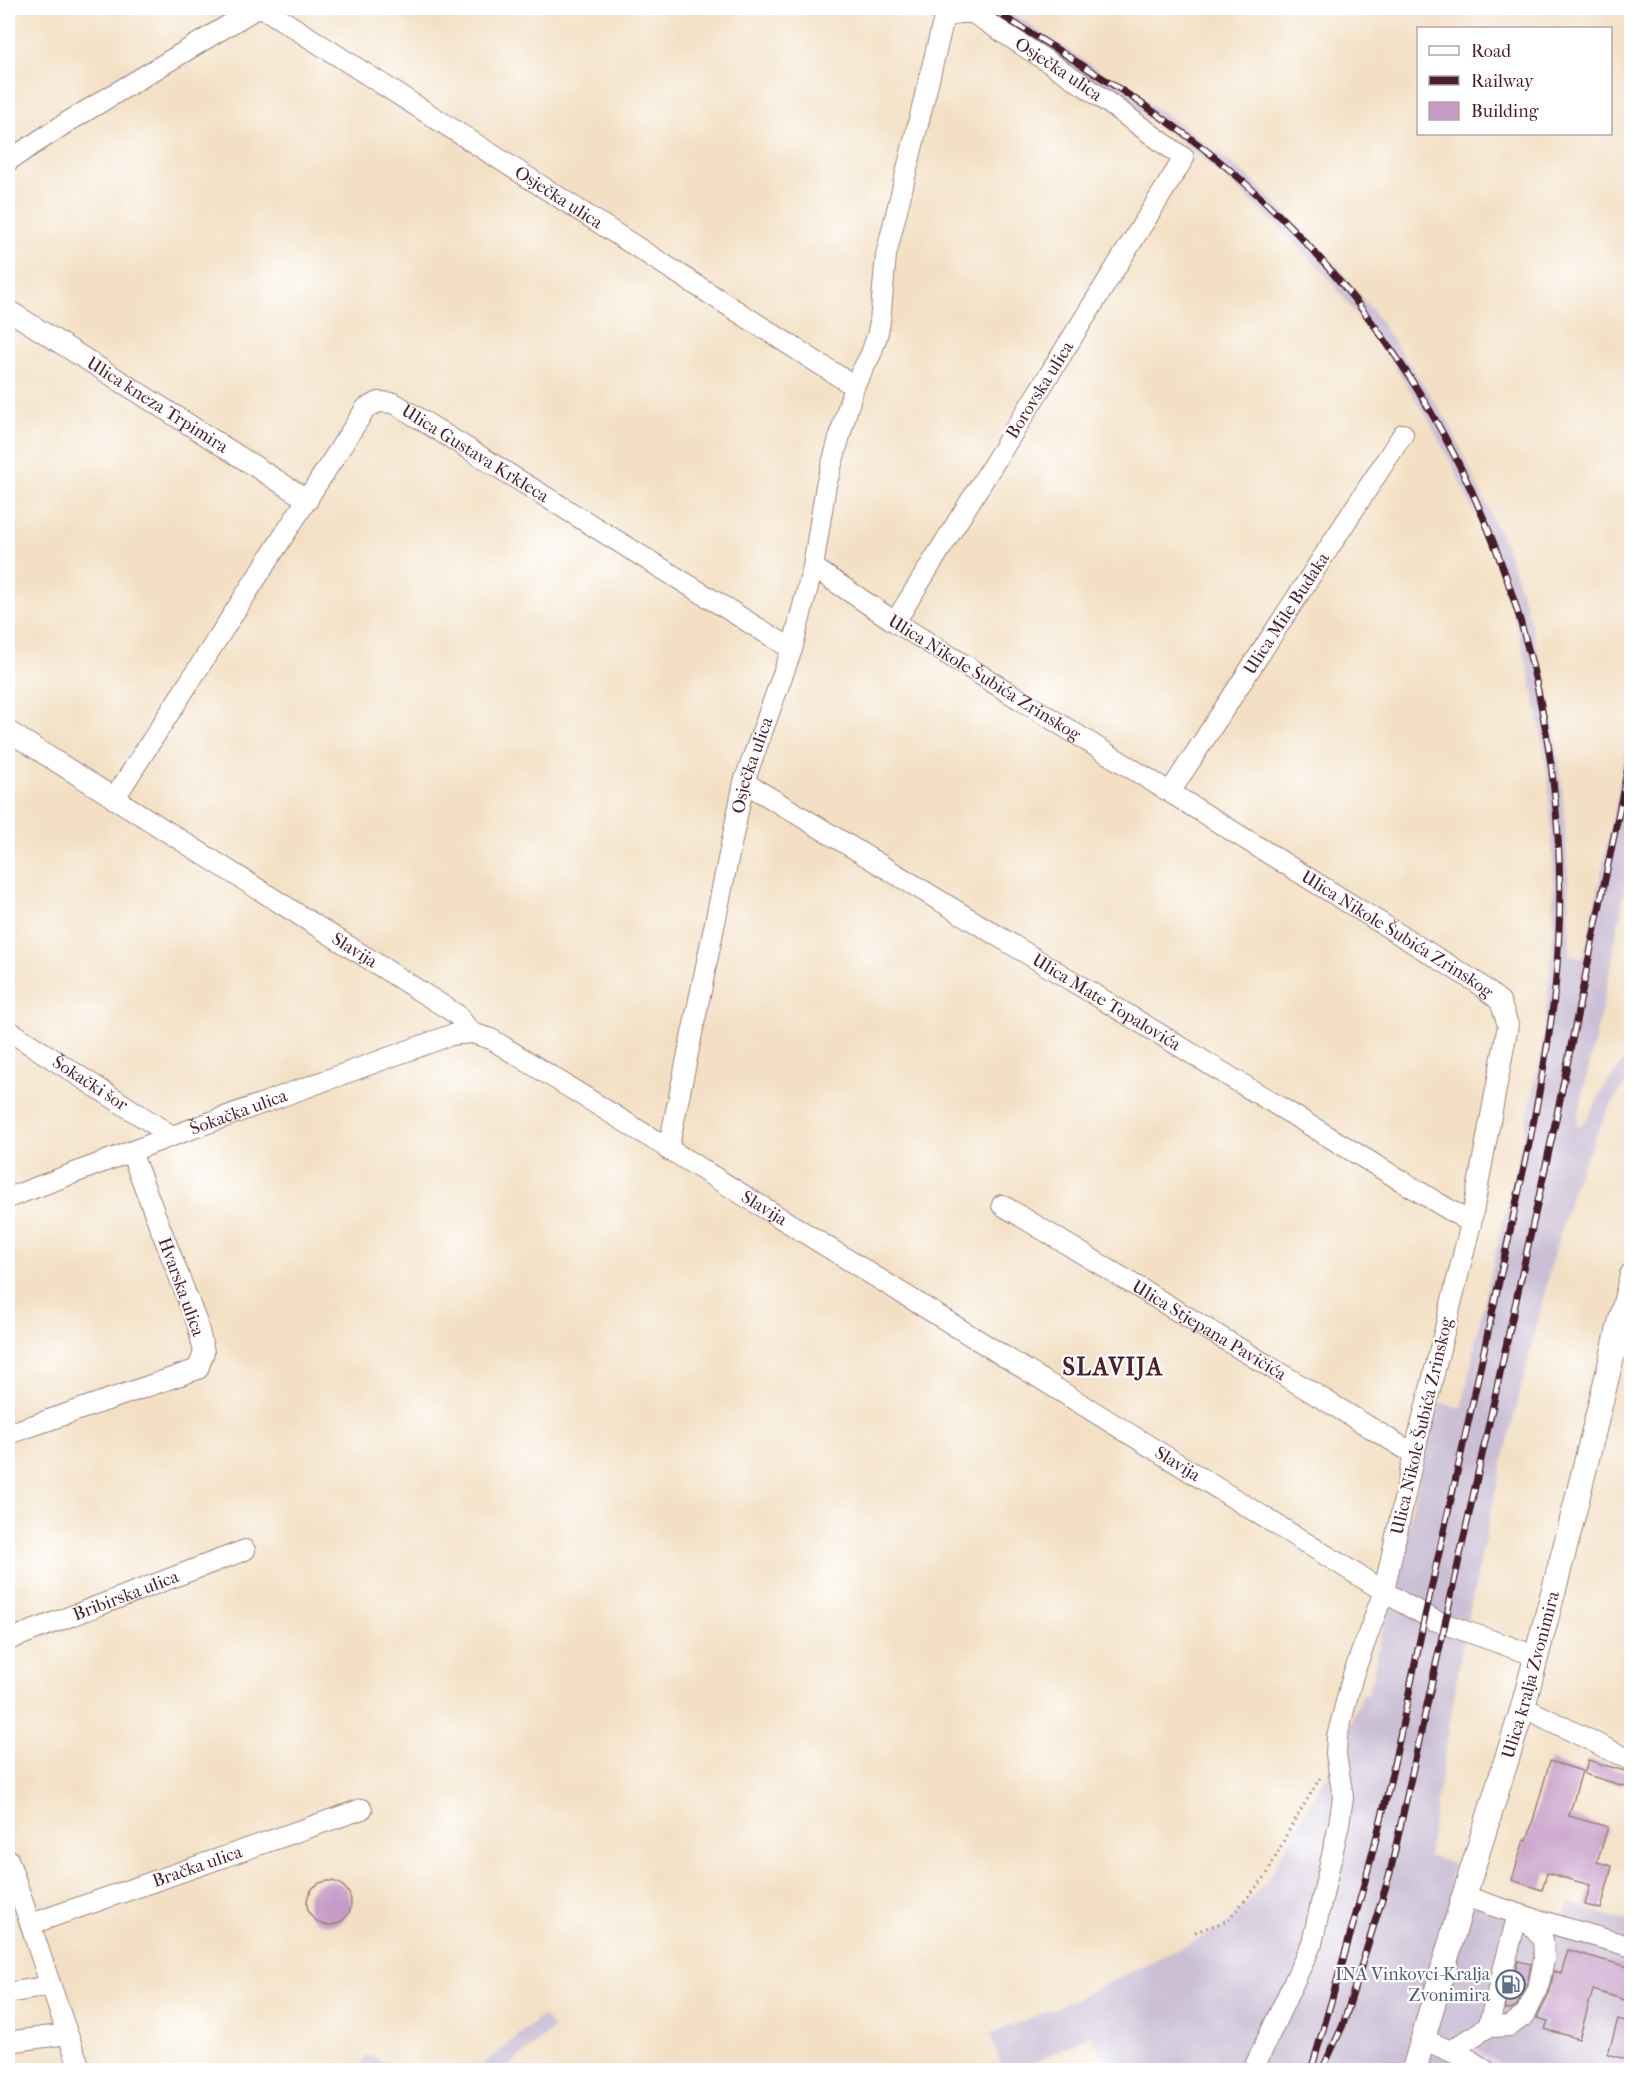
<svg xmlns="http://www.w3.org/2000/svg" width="1639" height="2078" viewBox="0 0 1639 2078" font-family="'IM FELL French Canon',serif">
<rect width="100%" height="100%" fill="#fff"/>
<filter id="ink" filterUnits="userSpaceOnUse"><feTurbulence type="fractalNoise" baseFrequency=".0167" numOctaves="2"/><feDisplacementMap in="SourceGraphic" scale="12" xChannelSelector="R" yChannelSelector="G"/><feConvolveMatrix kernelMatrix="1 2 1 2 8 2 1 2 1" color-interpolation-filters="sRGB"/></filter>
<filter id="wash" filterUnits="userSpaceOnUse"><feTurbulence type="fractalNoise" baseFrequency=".008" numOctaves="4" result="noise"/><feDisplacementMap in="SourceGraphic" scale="24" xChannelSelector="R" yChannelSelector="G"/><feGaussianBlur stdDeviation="1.35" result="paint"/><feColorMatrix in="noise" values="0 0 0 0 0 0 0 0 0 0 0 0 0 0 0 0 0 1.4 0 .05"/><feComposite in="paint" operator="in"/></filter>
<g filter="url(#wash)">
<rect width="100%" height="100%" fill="#f3e0c4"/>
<!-- built -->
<path fill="#ebd1eb" d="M 1467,2044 L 1501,2063 L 1510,2070 L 1456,2070 Z"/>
<!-- industrial -->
<path fill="#cbbfd5" d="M 981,8 L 1004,8 L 1168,116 L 1249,177 L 1326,253 L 1375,314 L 1449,423 L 1507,550 L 1526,606 L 1547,689 L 1562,780 L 1570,909 L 1569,955 L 1581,957 L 1584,956 L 1631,728 L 1631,854 L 1607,986 L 1576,1125 L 1581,1126 L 1586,1120 L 1606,1085 L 1631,1051 L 1631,1078 L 1618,1094 L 1605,1116 L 1574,1183 L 1551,1266 L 1491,1511 L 1463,1641 L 1428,1856 L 1454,1864 L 1450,1880 L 1565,1915 L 1570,1903 L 1631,1923 L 1631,2070 L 1510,2070 L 1468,2044 L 1456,2070 L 1092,2070 L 1106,2060 L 1091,2034 L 1042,2059 L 1014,2070 L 1003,2070 L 990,2034 L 1062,2005 L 1227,1925 L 1268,1879 L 1317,1789 L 1328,1773 L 1348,1730 L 1362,1693 L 1368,1694 L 1437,1402 L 1462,1408 L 1479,1324 L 1534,1087 L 1544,1034 L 1552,954 L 1554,879 L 1548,777 L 1538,714 L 1525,656 L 1503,580 L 1478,520 L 1451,463 L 1429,421 L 1394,365 L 1327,276 L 1277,225 L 1217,170 L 1166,130 Z
M 543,2015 L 554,2028 L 505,2070 L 477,2070 Z
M 366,2055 L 388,2063 L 385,2070 L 361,2070 Z"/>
<g id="blocks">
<!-- building -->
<path fill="#c69bc7" d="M 1588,1760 L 1628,1772 L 1624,1786 L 1584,1774 Z
M 1550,1761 L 1582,1771 L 1569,1816 L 1608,1827 L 1597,1862 L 1612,1866 L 1601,1909 L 1585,1905 L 1590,1885 L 1547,1873 L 1542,1890 L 1512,1880 L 1524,1840 L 1527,1841 Z
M307 1903a22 22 0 1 1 44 0a22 22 0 1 1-44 0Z
M 1568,1950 L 1632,1968 L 1632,1978 L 1625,2000 L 1593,1990 L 1579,2039 L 1545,2029 L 1548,2021 L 1537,2018 L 1549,1994 L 1554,1971 L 1561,1973 Z
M 1518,1961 L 1531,1964 L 1527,1985 L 1516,2007 L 1511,2010 L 1505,2009 Z
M 1618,2019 L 1632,2023 L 1632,2048 L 1628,2060 L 1608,2054 Z"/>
</g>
</g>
<g filter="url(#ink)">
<use href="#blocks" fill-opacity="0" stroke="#9e8078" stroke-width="1.5"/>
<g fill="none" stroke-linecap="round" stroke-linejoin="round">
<defs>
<g id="minor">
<path id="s1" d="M 263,8 L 854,386"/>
<path d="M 8,161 L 66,123 L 257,8"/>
<path id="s2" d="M 8,310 L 308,500"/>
<path id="s3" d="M 813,567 L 895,622 L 1476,982 L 1500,1001 L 1508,1025 L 1471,1223 L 1414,1454 L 1384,1591 L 1353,1675 L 1337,1737 L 1336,1754 L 1343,1797 L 1339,1824 L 1312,1943 L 1253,2070"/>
<path id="s4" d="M 8,731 L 456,1014 L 472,1033 L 491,1039 L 1403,1603 L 1434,1620 L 1536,1656"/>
<path id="s5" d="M 744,782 L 1471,1223"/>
<path id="s6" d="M 1170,792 L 1403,434"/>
<path id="s7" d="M 114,799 L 366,408 L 379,402 L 394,403 L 792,649"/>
<path id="s8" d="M 8,1030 L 172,1136"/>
<path id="s9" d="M 668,1150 L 744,782 L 792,649 L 813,567 L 826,485 L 854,386 L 871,354 L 877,336 L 880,322 L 886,255 L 943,22 L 948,16 L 959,13 L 973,13 L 1085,86 L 1184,158 L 895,622"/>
<path id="s10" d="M 8,1198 L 172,1136 L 451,1035 L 472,1033"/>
<path id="s11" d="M 1002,1205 L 1414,1454"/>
<path d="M 8,1434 L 198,1369 L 204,1352 L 197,1323 L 131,1152"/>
<path id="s12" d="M 8,1640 L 245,1550"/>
<path d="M 1523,1707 L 1632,1761"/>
<path d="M 8,1859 C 33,1929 54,2001 81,2070"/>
<path id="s13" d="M 31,1924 L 362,1809"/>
<path d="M 8,1993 L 49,1986"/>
<path d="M 1488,2027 L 1518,1914 L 1632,1947"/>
<path d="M 1423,2039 L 1470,2060 L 1485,2070"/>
<path d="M 8,2042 L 67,2034"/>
<path d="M 1450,2051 L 1488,2027 L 1510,2026 L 1525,2015 L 1538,1989 L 1544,1959 L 1543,1939 L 1535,1929 L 1518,1914 L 1464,1896"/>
</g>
<g id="major">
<path id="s14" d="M 1414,2070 L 1464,1896 L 1523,1707 L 1569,1532 L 1632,1275"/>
</g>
</defs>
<!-- minor casing -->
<use href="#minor" stroke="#9e8078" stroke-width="22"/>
<!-- major casing -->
<use href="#major" stroke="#9e8078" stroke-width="26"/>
<!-- path -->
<path stroke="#9e8078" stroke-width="3" stroke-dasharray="1.5 4.5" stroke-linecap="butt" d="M 1195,1932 L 1227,1921 L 1266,1876 L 1289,1830 L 1320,1778"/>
<!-- minor -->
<use href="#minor" stroke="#fff" stroke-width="20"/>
<!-- major -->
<use href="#major" stroke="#fff" stroke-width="24"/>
<defs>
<path id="rail" d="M 990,8 C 1078,63 1170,115 1247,185 C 1472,387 1585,690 1555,989 C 1549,1043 1539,1096 1528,1149 C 1511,1229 1493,1308 1476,1387 C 1458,1467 1440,1546 1423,1625 C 1411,1682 1400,1739 1387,1795 C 1365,1886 1339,1975 1313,2064 L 1309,2070
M 1322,2070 L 1343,2025 L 1390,1873 L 1556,1119 L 1632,748"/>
</defs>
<!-- rail casing -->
<use href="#rail" stroke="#4a1f2b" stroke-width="7"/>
<!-- rail -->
<use href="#rail" stroke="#fff" stroke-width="4.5" stroke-dasharray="14" stroke-linecap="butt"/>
</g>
</g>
<!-- icons -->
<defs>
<symbol id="fuel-ring" viewBox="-11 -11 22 22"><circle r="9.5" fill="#fff" stroke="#5c6f8a" stroke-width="1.5"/><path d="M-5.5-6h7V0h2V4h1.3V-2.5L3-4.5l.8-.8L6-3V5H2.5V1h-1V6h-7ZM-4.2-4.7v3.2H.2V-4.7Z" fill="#5c6f8a"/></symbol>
</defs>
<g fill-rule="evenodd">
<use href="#fuel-ring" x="1494" y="1968" width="33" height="33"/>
</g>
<g text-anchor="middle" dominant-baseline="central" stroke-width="4.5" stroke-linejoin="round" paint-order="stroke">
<!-- street labels -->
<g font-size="18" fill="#4a1f2b" stroke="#fff">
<text stroke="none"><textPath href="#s9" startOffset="1300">Osječka ulica</textPath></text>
<text stroke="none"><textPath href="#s1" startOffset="351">Osječka ulica</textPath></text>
<text transform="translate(1040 390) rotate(-58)">Borovska ulica</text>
<text stroke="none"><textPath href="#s2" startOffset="177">Ulica kneza Trpimira</textPath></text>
<text stroke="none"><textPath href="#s7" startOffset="590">Ulica Gustava Krkleca</textPath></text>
<text stroke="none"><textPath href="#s6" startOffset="213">Ulica Mile Budaka</textPath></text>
<text stroke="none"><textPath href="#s3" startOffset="204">Ulica Nikole Šubića Zrinskog</textPath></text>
<text stroke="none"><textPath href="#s9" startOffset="394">Osječka ulica</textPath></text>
<text stroke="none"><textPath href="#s3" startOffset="690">Ulica Nikole Šubića Zrinskog</textPath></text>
<text stroke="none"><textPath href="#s4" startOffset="410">Slavija</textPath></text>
<text stroke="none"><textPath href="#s5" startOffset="424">Ulica Mate Topalovića</textPath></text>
<text stroke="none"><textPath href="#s8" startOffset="98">Šokački šor</textPath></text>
<text stroke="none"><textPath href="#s10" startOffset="246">Šokačka ulica</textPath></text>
<text stroke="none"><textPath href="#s4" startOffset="896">Slavija</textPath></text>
<text transform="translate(181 1287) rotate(70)">Hvarska ulica</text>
<text stroke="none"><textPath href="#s11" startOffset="242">Ulica Stjepana Pavičića</textPath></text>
<text transform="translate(1422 1426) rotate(-77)">Ulica Nikole Šubića Zrinskog</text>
<text stroke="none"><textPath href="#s4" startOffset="1382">Slavija</textPath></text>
<text stroke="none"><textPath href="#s12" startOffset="126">Bribirska ulica</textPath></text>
<text stroke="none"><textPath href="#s14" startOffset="412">Ulica kralja Zvonimira</textPath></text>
<text stroke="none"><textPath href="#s13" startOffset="176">Bračka ulica</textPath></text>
</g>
<!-- service labels -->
<g font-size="18" fill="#4e5e75" stroke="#fff" text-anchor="end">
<text x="1490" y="1974">INA Vinkovci-Kralja<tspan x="1490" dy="21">Zvonimira</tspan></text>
</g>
<!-- district labels -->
<g font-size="24" font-weight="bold" letter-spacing="1.5" fill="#4a1f2b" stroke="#fff">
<text x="1113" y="1367">SLAVIJA</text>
</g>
</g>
<!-- margin -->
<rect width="1639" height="2078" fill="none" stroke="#fff" stroke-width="30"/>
<!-- legend -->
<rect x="1417" y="27" width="195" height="108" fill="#ffffff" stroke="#b7a5aa" stroke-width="1.5"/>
<rect x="1429" y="46" width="30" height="9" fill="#ffffff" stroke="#b7a5aa" stroke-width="1.5"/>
<text x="1471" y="57" font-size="18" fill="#4a1f2b">Road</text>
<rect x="1429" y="76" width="30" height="9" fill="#4a1f2b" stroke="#b7a5aa" stroke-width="1.5"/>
<text x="1471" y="87" font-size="18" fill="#4a1f2b">Railway</text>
<rect x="1429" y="102" width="30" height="18" fill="#c69bc7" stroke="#b7a5aa" stroke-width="1.5"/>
<text x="1471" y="117" font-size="18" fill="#4a1f2b">Building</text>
</svg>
